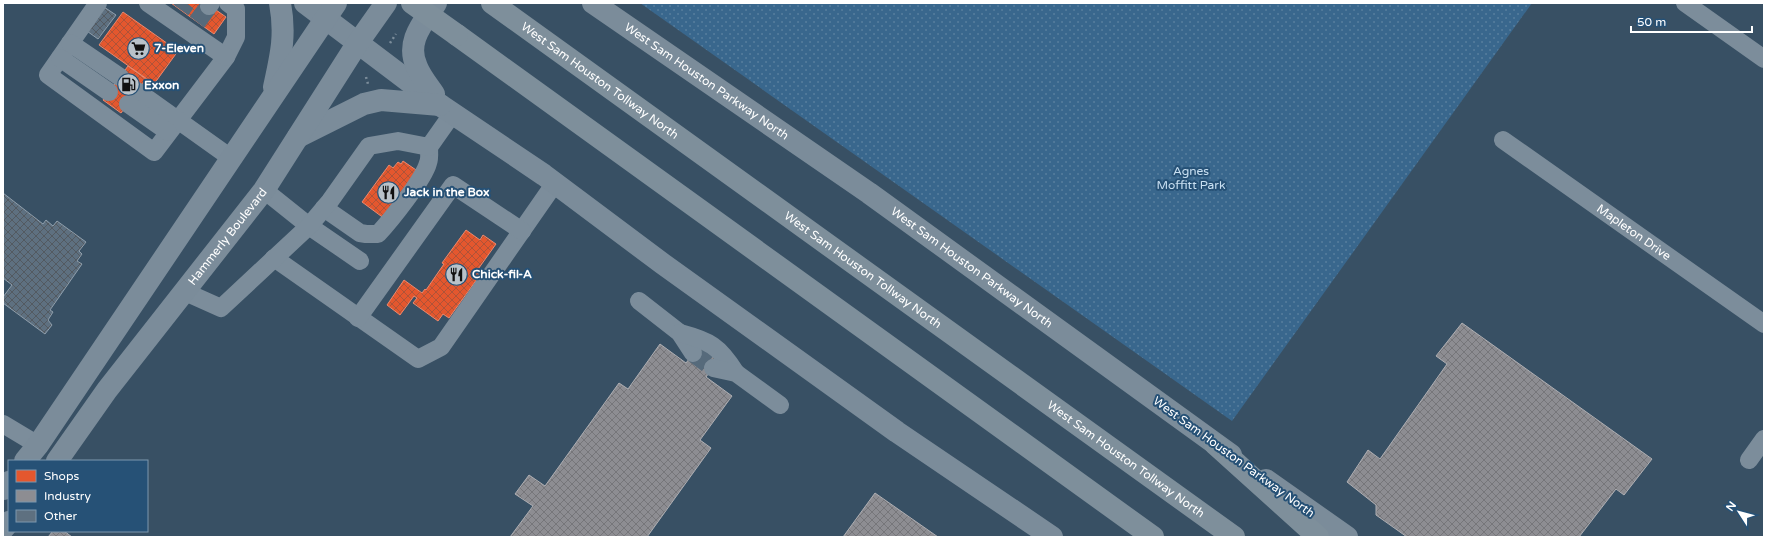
<svg xmlns="http://www.w3.org/2000/svg" width="1767" height="540" viewBox="0 0 1767 540" font-family="'Varela Round',sans-serif">
<defs>
<pattern id="park-dots" width="8" height="8" patternUnits="userSpaceOnUse"><rect width="8" height="8" fill="#39678d"/><path d="M2 2h.1M6 6h.1" fill="none" stroke="#577e9e" stroke-width="1.8" stroke-linecap="round"/></pattern>
<pattern id="shops-cross-hatch" width="8" height="8" patternUnits="userSpaceOnUse"><rect width="8" height="8" fill="#e4572e"/><path d="M0 0l8 8M0 8l8-8" fill="none" stroke="#af5338"/></pattern>
<pattern id="industry-cross-hatch" width="8" height="8" patternUnits="userSpaceOnUse"><rect width="8" height="8" fill="#8d8d92"/><path d="M0 0l8 8M0 8l8-8" fill="none" stroke="#76767a"/></pattern>
<pattern id="building-cross-hatch" width="8" height="8" patternUnits="userSpaceOnUse"><rect width="8" height="8" fill="#5e7080"/><path d="M0 0l8 8M0 8l8-8" fill="none" stroke="#535a61"/></pattern>
</defs>
<rect width="100%" height="100%" fill="#385064"/>
<!-- park -->
<path fill="url(#park-dots)" d="M 640,3 L 1532,3 L 1232,421 Z"/>
<!-- shops -->
<path fill="url(#shops-cross-hatch)" stroke="#ec896d" d="M 171,3 L 206,3 L 226,17 L 214,34 Z
M 123,12 L 178,51 L 154,84 L 99,45 Z
M 128,66 L 146,79 L 121,113 L 103,100 Z
M 403,161 L 419,172 L 385,219 L 362,202 L 389,165 L 393,168 L 398,162 L 401,164 Z
M 466,230 L 480,240 L 483,235 L 496,244 L 476,272 L 480,275 L 449,318 L 443,314 L 438,321 L 413,303 L 417,298 L 414,296 L 400,315 L 387,305 L 404,280 L 422,293 L 425,289 L 426,290 L 444,264 L 442,263 Z"/>
<!-- industry -->
<path fill="url(#industry-cross-hatch)" stroke="#afafb3" d="M 1462,323 L 1652,459 L 1624,495 L 1616,489 L 1579,537 L 1407,537 L 1376,515 L 1376,505 L 1347,482 L 1368,450 L 1380,459 L 1447,364 L 1436,356 Z
M 660,344 L 686,363 L 699,346 L 718,360 L 706,377 L 732,396 L 700,440 L 711,448 L 647,537 L 510,537 L 533,506 L 515,494 L 529,475 L 545,486 L 619,383 L 628,389 Z
M 875,493 L 938,537 L 843,537 Z
M 53,531 L 64,531 L 72,537 L 48,537 Z"/>
<!-- building -->
<path fill="url(#building-cross-hatch)" stroke="#8f9eab" d="M 101,5 L 116,15 L 98,39 L 84,29 Z
M 3,193 L 43,224 L 46,220 L 53,226 L 57,221 L 86,242 L 79,251 L 82,254 L 77,261 L 82,264 L 50,310 L 53,312 L 48,320 L 52,325 L 45,334 L 3,303 L 3,297 L 12,285 L 3,278 Z"/>
<g fill="none" stroke-linecap="round" stroke-linejoin="round">
<!-- minor-tunnel -->
<path stroke="#566a7b" stroke-width="18" stroke-dasharray="18 9" stroke-linecap="butt" d="M 181,10 L 186,3
M 197,22 L 209,6
M 693,353 L 713,368"/>
<!-- path -->
<path stroke="#7c8d9b" stroke-width="2.5" stroke-dasharray="2 3" stroke-linecap="butt" d="M 390,43 L 396,34
M 366,77 L 368,84"/>
<!-- minor -->
<g stroke="#7c8d9b" stroke-width="18">
<path d="M 98,3 L 48,75 L 154,152 L 226,57 L 236,37 L 236,9 L 228,3"/>
<path d="M 148,3 L 226,57"/>
<path d="M 1685,3 L 1764,59"/>
<path d="M 209,6 L 211,3"/>
<path d="M 70,43 L 120,77"/>
<path d="M 60,58 L 109,92"/>
<path d="M 137,91 L 231,158"/>
<path d="M 128,104 L 168,132"/>
<path id="s1" d="M 1503,140 L 1764,324"/>
<path d="M 264,190 L 309,226 L 360,261"/>
<path d="M 324,208 L 360,233 L 366,234 L 378,234 C 390,221 424,179 428,163 C 430,158 429,152 429,147"/>
<path d="M 274,258 L 418,359 L 441,347 L 555,183"/>
<path d="M 183,291 L 221,308 L 309,226 L 330,201 L 369,146 L 398,141 L 429,147 L 453,113"/>
<path d="M 639,301 L 680,333 L 693,353"/>
<path d="M 358,318 L 453,185 L 522,231"/>
<path d="M 680,333 C 710,341 719,346 736,373"/>
<path d="M 713,368 L 736,373 L 780,405"/>
<path d="M 3,424 L 38,445"/>
<path d="M 1749,460 L 1764,439"/>
</g>
<!-- major -->
<g stroke="#7b8c9a" stroke-width="22">
<path d="M 305,3 L 440,105 L 544,175 L 663,264 L 897,432 L 1052,537"/>
<path id="s2" d="M 593,3 L 869,193 L 1231,455"/>
<path d="M 274,87 C 281,55 286,35 280,3"/>
<path d="M 434,94 C 428,85 421,77 417,67 C 405,42 423,23 436,3"/>
<path d="M 298,137 L 364,104 L 381,100 L 440,105"/>
<path d="M 25,461 L 38,445 L 336,3"/>
<path id="s3" d="M 57,461 L 107,390 L 264,190 L 357,44 L 386,3"/>
<path d="M 1266,480 L 1347,537"/>
<path d="M 3,489 L 9,482"/>
<path d="M 3,529 L 9,522"/>
</g>
<!-- highway -->
<g stroke="#7e8f9b" stroke-width="22">
<path id="s4" d="M 492,3 L 1234,537"/>
<path d="M 457,35 L 1153,537"/>
<path d="M 1215,444 L 1318,537"/>
</g>
<!-- highway-bridge -->
<path stroke="#7e8f9b" stroke-width="22" d="M 412,3 L 457,35"/>
</g>
<!-- icons -->
<defs>
<symbol id="supermarket-disc" viewBox="-11 -11 22 22"><circle r="9.5" fill="#b9c2c9" stroke="#265176"/><path d="M-6-5.5h2.5l.6 2H6L4.5 2H-2.5L-4.4-4H-6ZM-1.5 3.2a1.3 1.3 0 1 0 .1 0ZM3 3.2a1.3 1.3 0 1 0 .1 0Z" fill="#111"/></symbol>
<symbol id="fuel-disc" viewBox="-11 -11 22 22"><circle r="9.5" fill="#b9c2c9" stroke="#265176"/><path d="M-5.5-6h7V0h2V4h1.3V-2.5L3-4.5l.8-.8L6-3V5H2.5V1h-1V6h-7ZM-4.2-4.7v3.2H.2V-4.7Z" fill="#111"/></symbol>
<symbol id="restaurant-disc" viewBox="-11 -11 22 22"><circle r="9.5" fill="#b9c2c9" stroke="#265176"/><path d="M-5-6h1v4h1v-4h1v4h1v-4h1v5L-1.5 .5V6h-2V.5L-5-1ZM5-6V6H3V1.5H1.5Q1.5-4 5-6Z" fill="#111"/></symbol>
</defs>
<g fill-rule="evenodd">
<use href="#supermarket-disc" x="126" y="36" width="25" height="25"/>
<use href="#fuel-disc" x="116" y="72" width="25" height="25"/>
<use href="#restaurant-disc" x="376" y="180" width="25" height="25"/>
<use href="#restaurant-disc" x="444" y="262" width="25" height="25"/>
</g>
<g text-anchor="middle" dominant-baseline="central" stroke-width="4" stroke-linejoin="round" paint-order="stroke">
<!-- poi labels -->
<g font-size="12" font-weight="bold" fill="#fff" stroke="#265176" text-anchor="start">
<text x="154" y="48">7-Eleven</text>
<text x="144" y="85">Exxon</text>
<text x="404" y="192">Jack in the Box</text>
<text x="472" y="274">Chick-fil-A</text>
</g>
<!-- street labels -->
<g font-size="12" fill="#fff" stroke="#265176">
<text stroke="none"><textPath href="#s4" startOffset="133">West Sam Houston Tollway North</textPath></text>
<text stroke="none"><textPath href="#s2" startOffset="138">West Sam Houston Parkway North</textPath></text>
<text stroke="none"><textPath href="#s1" startOffset="160">Mapleton Drive</textPath></text>
<text stroke="none"><textPath href="#s3" startOffset="282">Hammerly Boulevard</textPath></text>
<text stroke="none"><textPath href="#s2" startOffset="462">West Sam Houston Parkway North</textPath></text>
<text stroke="none"><textPath href="#s4" startOffset="457">West Sam Houston Tollway North</textPath></text>
<text transform="translate(1234 457) rotate(36)">West Sam Houston Parkway North</text>
<text stroke="none"><textPath href="#s4" startOffset="781">West Sam Houston Tollway North</textPath></text>
</g>
<!-- park labels -->
<g font-size="12" fill="#c9e0f2" stroke="#265176">
<text x="1191" y="171">Agnes<tspan x="1191" dy="14">Moffitt Park</tspan></text>
</g>
</g>
<!-- border -->
<rect width="1767" height="540" fill="none" stroke="#ffffff" stroke-width="8"/>
<!-- legend -->
<rect x="8" y="460" width="140" height="72" fill="#265176" stroke="#7d97ad"/>
<rect x="16" y="470" width="20" height="12" fill="#e4572e" stroke="#7d97ad"/>
<text x="44" y="480" font-size="12" fill="#ffffff">Shops</text>
<rect x="16" y="490" width="20" height="12" fill="#8d8d92" stroke="#7d97ad"/>
<text x="44" y="500" font-size="12" fill="#ffffff">Industry</text>
<rect x="16" y="510" width="20" height="12" fill="#5e7080" stroke="#7d97ad"/>
<text x="44" y="520" font-size="12" fill="#ffffff">Other</text>
<!-- north arrow -->
<g transform="translate(1739 512) rotate(306)" stroke="#265176" stroke-width="3" paint-order="stroke">
<path d="M0-3L7 15L0 10L-7 15Z" fill="#ffffff"/>
<text y="-6" font-size="11" font-weight="bold" text-anchor="middle" fill="#ffffff">N</text>
</g>
<!-- scale -->
<path d="M1631 26v6h121v-6" fill="none" stroke="#ffffff" stroke-width="2"/>
<text x="1637" y="26" font-size="12" fill="#ffffff" stroke="#265176" stroke-width="3" paint-order="stroke">50 m</text>
</svg>
